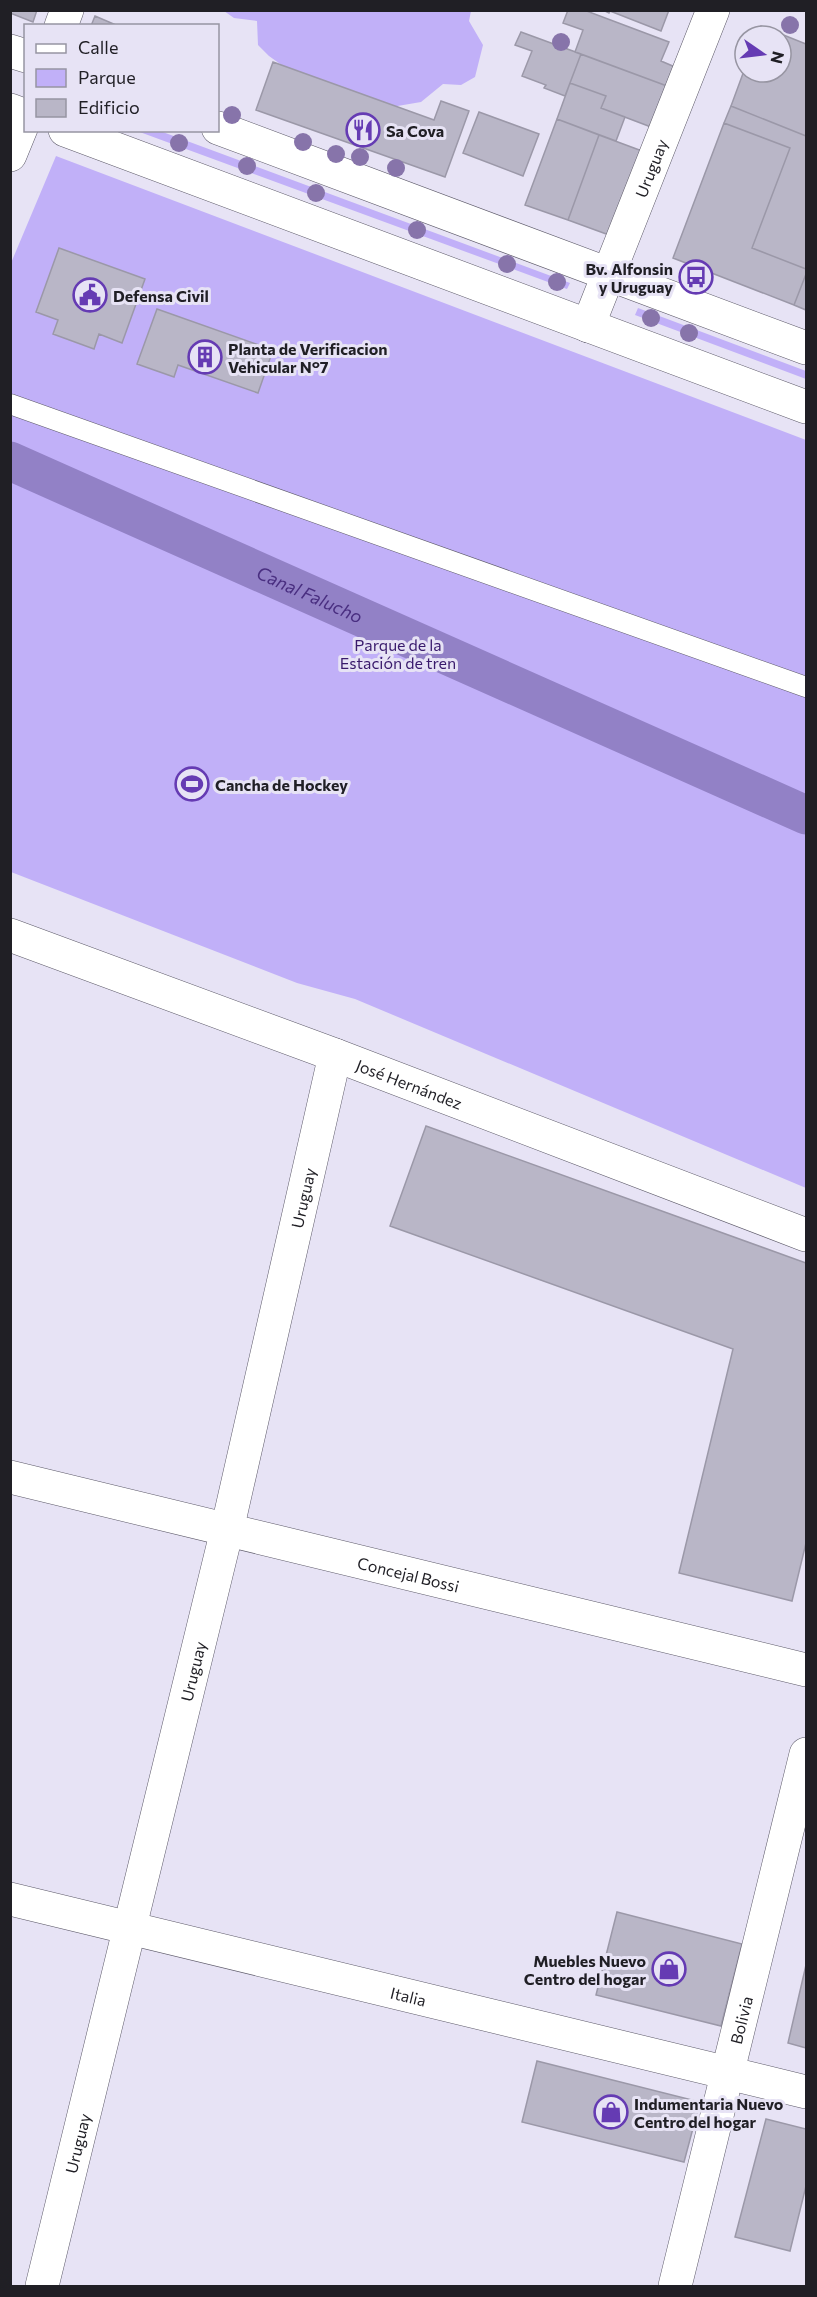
<svg xmlns="http://www.w3.org/2000/svg" width="817" height="2297" viewBox="0 0 817 2297" font-family="Commissioner,sans-serif">
<rect width="100%" height="100%" fill="#e7e3f5"/>
<!-- green -->
<path fill="#c1b0f8" d="M 224,11 L 471,11 L 469,21 L 483,45 L 475,77 L 461,85 L 443,84 L 421,102 L 374,110 L 297,76 L 269,56 L 258,45 L 257,21 L 234,18 Z
M 137,131 L 160,131 L 570,283 L 567,289 Z
M 56,156 L 806,440 L 806,1188 L 355,999 L 297,983 L 11,872 L 11,263 Z
M 638,308 L 806,371 L 806,379 L 635,315 Z"/>
<g fill="none" stroke-linecap="round" stroke-linejoin="round">
<!-- canal -->
<path stroke="#9281c6" stroke-width="39" id="s1" d="M 10,461 L 806,815"/>
</g>
<!-- building -->
<path fill="#b9b6c7" stroke="#9b98a8" stroke-width="1.5" d="M 10,10 L 37,10 L 33,22 L 10,13 Z
M 568,10 L 584,10 L 669,42 L 661,61 L 675,67 L 667,86 L 575,52 L 583,30 L 563,23 Z
M 603,10 L 669,10 L 661,31 L 610,11 L 609,13 Z
M 95,16 L 116,25 L 116,26 L 91,26 Z
M 761,26 L 806,44 L 806,136 L 731,106 L 745,68 L 745,72 L 781,72 L 781,36 L 757,36 Z
M 521,32 L 581,54 L 565,96 L 544,88 L 546,85 L 522,76 L 532,51 L 515,45 Z
M 581,54 L 667,86 L 651,127 L 601,108 L 606,96 L 570,83 Z
M 273,62 L 434,120 L 441,101 L 469,111 L 445,177 L 256,110 Z
M 570,83 L 606,96 L 601,108 L 625,117 L 616,141 L 557,119 Z
M 731,106 L 806,136 L 806,269 L 752,248 L 790,148 L 724,123 Z
M 479,112 L 539,134 L 523,176 L 463,153 Z
M 557,119 L 599,135 L 568,220 L 525,205 Z
M 724,123 L 790,148 L 752,248 L 806,269 L 806,274 L 794,305 L 673,258 Z
M 599,135 L 642,151 L 609,235 L 568,220 Z
M 59,248 L 145,279 L 122,343 L 99,334 L 94,349 L 53,334 L 58,320 L 36,312 Z
M 806,274 L 806,310 L 794,305 Z
M 157,309 L 273,350 L 258,393 L 178,365 L 174,377 L 137,364 Z
M 426,1126 L 806,1263 L 806,1543 L 792,1601 L 679,1573 L 733,1349 L 390,1226 Z
M 617,1912 L 742,1944 L 721,2026 L 596,1995 Z
M 806,1965 L 806,2048 L 788,2043 Z
M 537,2061 L 700,2102 L 684,2162 L 522,2122 Z
M 766,2119 L 806,2129 L 806,2186 L 790,2251 L 735,2237 Z"/>
<g fill="none" stroke-linecap="round" stroke-linejoin="round">
<defs>
<path id="service" d="M 10,404 L 806,687"/>
<g id="minor">
<path d="M 61,26 L 67,10"/>
<path d="M 10,155 L 26,116"/>
<path id="s2" d="M 588,326 L 713,10"/>
<path id="s3" d="M 10,935 L 335,1055 L 806,1235"/>
<path id="s4" d="M 10,1477 L 806,1670"/>
<path id="s5" d="M 10,1899 L 806,2092"/>
<path id="s6" d="M 42,2286 L 227,1530 L 335,1055"/>
<path id="s7" d="M 675,2286 L 806,1754"/>
</g>
<path id="secondary" d="M 10,51 L 26,56
M 10,110 L 26,116
M 218,128 L 806,348
M 65,130 L 806,407"/>
</defs>
<!-- service casing -->
<use href="#service" stroke="#5d5a69" stroke-width="21"/>
<!-- minor casing -->
<use href="#minor" stroke="#5d5a69" stroke-width="34"/>
<!-- secondary casing -->
<use href="#secondary" stroke="#5d5a69" stroke-width="34"/>
<!-- service -->
<use href="#service" stroke="#fff" stroke-width="20"/>
<!-- minor -->
<use href="#minor" stroke="#fff" stroke-width="33"/>
<!-- secondary -->
<use href="#secondary" stroke="#fff" stroke-width="33"/>
</g>
<!-- trees -->
<g fill="#8774aa">
<circle cx="790" cy="25" r="9"/>
<circle cx="561" cy="42" r="9"/>
<circle cx="232" cy="115" r="9"/>
<circle cx="303" cy="142" r="9"/>
<circle cx="179" cy="143" r="9"/>
<circle cx="336" cy="154" r="9"/>
<circle cx="360" cy="157" r="9"/>
<circle cx="247" cy="166" r="9"/>
<circle cx="396" cy="168" r="9"/>
<circle cx="316" cy="193" r="9"/>
<circle cx="417" cy="230" r="9"/>
<circle cx="507" cy="264" r="9"/>
<circle cx="557" cy="282" r="9"/>
<circle cx="651" cy="318" r="9"/>
<circle cx="689" cy="333" r="9"/>
</g>
<!-- icons -->
<defs>
<symbol id="restaurant-ring" viewBox="-11 -11 22 22"><circle r="9.5" fill="#e7e3f5" stroke="#653bb3" stroke-width="1.5"/><path d="M-5-6h1v4h1v-4h1v4h1v-4h1v5L-1.5 .5V6h-2V.5L-5-1ZM5-6V6H3V1.5H1.5Q1.5-4 5-6Z" fill="#653bb3"/></symbol>
<symbol id="bus-ring" viewBox="-11 -11 22 22"><circle r="9.5" fill="#e7e3f5" stroke="#653bb3" stroke-width="1.5"/><path d="M-5-6H5V4H4V6H2V4H-2V6H-4V4H-5ZM-3.5-4V0h7V-4ZM-3.5 1.2v1.5H-2V1.2ZM2 1.2v1.5H3.5V1.2Z" fill="#653bb3"/></symbol>
<symbol id="civic-ring" viewBox="-11 -11 22 22"><circle r="9.5" fill="#e7e3f5" stroke="#653bb3" stroke-width="1.5"/><path d="M-.6-6.5H3V-4.5H.6V-3L4-1V1h2V6H-6V1h2V-1L-.6-3ZM-1.2 2.5V6h2.4V2.5Z" fill="#653bb3"/></symbol>
<symbol id="building-ring" viewBox="-11 -11 22 22"><circle r="9.5" fill="#e7e3f5" stroke="#653bb3" stroke-width="1.5"/><path d="M-4-6H4V6H1V3H-1V6H-4ZM-2.5-4.3h1.7v1.8h-1.7ZM.8-4.3h1.7v1.8H.8ZM-2.5-1h1.7V.8h-1.7ZM.8-1h1.7V.8H.8Z" fill="#653bb3"/></symbol>
<symbol id="stadium-ring" viewBox="-11 -11 22 22"><circle r="9.5" fill="#e7e3f5" stroke="#653bb3" stroke-width="1.5"/><path d="M0-5a6.5 5 0 1 0 0 10a6.5 5 0 1 0 0-10ZM-3.5-1.8h7v3.6h-7Z" fill="#653bb3"/></symbol>
<symbol id="shop-ring" viewBox="-11 -11 22 22"><circle r="9.5" fill="#e7e3f5" stroke="#653bb3" stroke-width="1.5"/><path d="M-5-2.5h2.3a2.7 3.5 0 0 1 5.4 0H5L5.5 6h-11ZM-1.5-2.5h3a1.5 2.3 0 0 0-3 0Z" fill="#653bb3"/></symbol>
</defs>
<g fill-rule="evenodd">
<use href="#restaurant-ring" x="344" y="111" width="38" height="38"/>
<use href="#bus-ring" x="677" y="258" width="38" height="38"/>
<use href="#civic-ring" x="71" y="276" width="38" height="38"/>
<use href="#building-ring" x="186" y="338" width="38" height="38"/>
<use href="#stadium-ring" x="173" y="765" width="38" height="38"/>
<use href="#shop-ring" x="650" y="1950" width="38" height="38"/>
<use href="#shop-ring" x="592" y="2093" width="38" height="38"/>
</g>
<g text-anchor="middle" dominant-baseline="central" stroke-width="6" stroke-linejoin="round" paint-order="stroke">
<!-- poi labels -->
<g font-size="16" font-weight="bold" fill="#201f25" stroke="#e7e3f5" text-anchor="start">
<text x="386" y="130">Sa Cova</text>
<text x="673" y="268" text-anchor="end">Bv. Alfonsin<tspan x="673" dy="18">y Uruguay</tspan></text>
<text x="113" y="295">Defensa Civil</text>
<text x="228" y="348">Planta de Verificacion<tspan x="228" dy="18">Vehicular N°7</tspan></text>
<text x="215" y="784">Cancha de Hockey</text>
<text x="646" y="1960" text-anchor="end">Muebles Nuevo<tspan x="646" dy="18">Centro del hogar</tspan></text>
<text x="634" y="2103">Indumentaria Nuevo<tspan x="634" dy="18">Centro del hogar</tspan></text>
</g>
<!-- street labels -->
<g font-size="16" fill="#201f25" stroke="#e7e3f5">
<text stroke="none"><textPath href="#s2" startOffset="170">Uruguay</textPath></text>
<text stroke="none"><textPath href="#s3" startOffset="426">José Hernández</textPath></text>
<text stroke="none"><textPath href="#s6" startOffset="1119">Uruguay</textPath></text>
<text stroke="none"><textPath href="#s4" startOffset="410">Concejal Bossi</textPath></text>
<text stroke="none"><textPath href="#s6" startOffset="633">Uruguay</textPath></text>
<text stroke="none"><textPath href="#s5" startOffset="410">Italia</textPath></text>
<text stroke="none"><textPath href="#s7" startOffset="274">Bolivia</textPath></text>
<text stroke="none"><textPath href="#s6" startOffset="147">Uruguay</textPath></text>
</g>
<!-- park labels -->
<g font-size="16" fill="#391a6c" stroke="#e7e3f5">
<text x="398" y="644">Parque de la<tspan x="398" dy="18">Estación de tren</tspan></text>
</g>
<!-- water labels -->
<g font-size="18" font-style="italic" fill="#4a2f81" stroke="#e7e3f5">
<text stroke="none"><textPath href="#s1" startOffset="328">Canal Falucho</textPath></text>
</g>
</g>
<!-- border -->
<rect width="817" height="2297" fill="none" stroke="#201f25" stroke-width="24"/>
<!-- legend -->
<rect x="24" y="24" width="195" height="108" fill="#e7e3f5" stroke="#9795a2" stroke-width="1.5"/>
<rect x="36" y="44" width="30" height="9" fill="#ffffff" stroke="#9795a2" stroke-width="1.5"/>
<text x="78" y="54" font-size="18" fill="#201f25">Calle</text>
<rect x="36" y="69" width="30" height="18" fill="#c1b0f8" stroke="#9795a2" stroke-width="1.5"/>
<text x="78" y="84" font-size="18" fill="#201f25">Parque</text>
<rect x="36" y="99" width="30" height="18" fill="#b9b6c7" stroke="#9795a2" stroke-width="1.5"/>
<text x="78" y="114" font-size="18" fill="#201f25">Edificio</text>
<!-- north arrow -->
<g transform="translate(763 54) rotate(104)"><circle r="28" fill="#e7e3f5" stroke="#9795a2" stroke-width="1.5"/>
<path d="M0-4.5L10 22L0 15L-10 22Z" fill="#653bb3"/>
<text y="-9" font-size="16" font-weight="bold" text-anchor="middle" fill="#201f25">N</text>
</g>
</svg>
